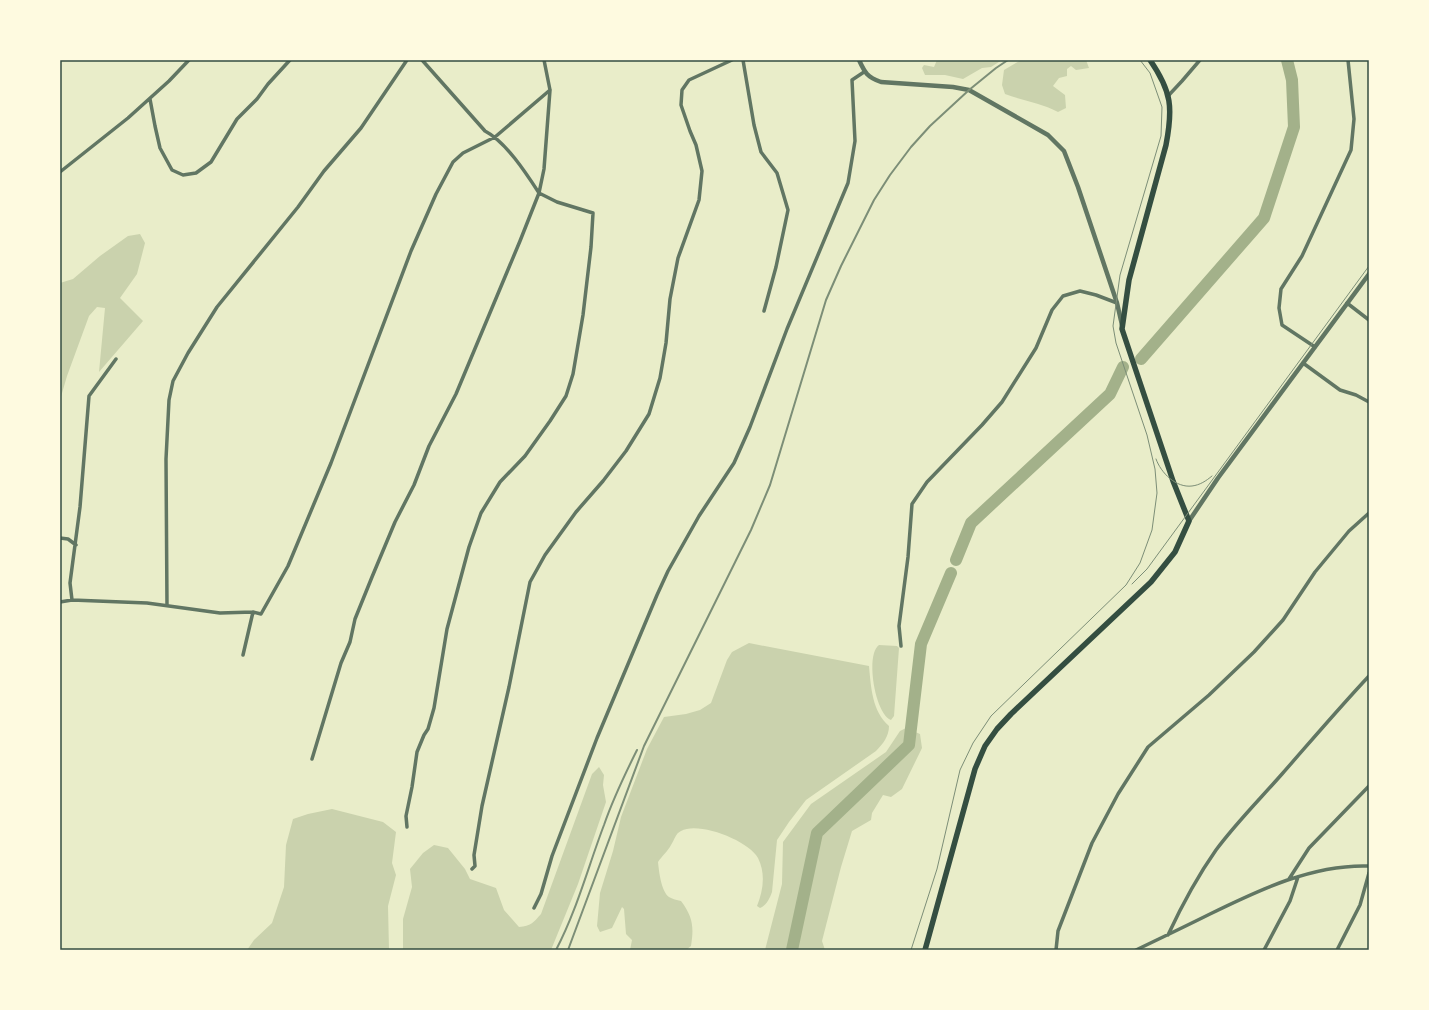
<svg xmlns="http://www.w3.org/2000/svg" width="1429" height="1010" viewBox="0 0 1429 1010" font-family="Helvetica,sans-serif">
<rect width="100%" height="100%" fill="#e9edc9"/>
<!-- green -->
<path fill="#cad2ad" d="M 937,60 L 1002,60 L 991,67 L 982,68 L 963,79 L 945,75 L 925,75 L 922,68 L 924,65 L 934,67 Z
M 1021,60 L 1086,60 L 1089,68 L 1076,70 L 1071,66 L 1067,69 L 1067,76 L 1059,78 L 1053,86 L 1065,95 L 1066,108 L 1058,112 C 1041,103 1023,101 1005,94 L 1002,85 L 1004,70 Z
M 140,234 L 145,243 L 137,274 L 120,298 L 143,321 L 99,372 L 105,308 L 97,307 L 89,316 L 67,376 L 60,400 L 60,283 L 73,279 L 100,256 L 128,236 Z
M 749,643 L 869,666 C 871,687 872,711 889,726 C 889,736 883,744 876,751 L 806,800 L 789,822 L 777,840 L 772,892 C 770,898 766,906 760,908 L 757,906 C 763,891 766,874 758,858 C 749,841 699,821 681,831 C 675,834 675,839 671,845 C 668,851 662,856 658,862 C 659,871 661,891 669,897 C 672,899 677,900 681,901 C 693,917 694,927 691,946 L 686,950 L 630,950 L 632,940 L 626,934 L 624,909 L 622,907 L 612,928 L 600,932 L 597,926 L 600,893 L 613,851 L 621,817 L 647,749 L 664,717 L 686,714 L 700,710 L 711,703 L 727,660 L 732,652 Z
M 879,645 L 897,646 L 899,648 L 894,716 L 891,720 C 875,714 865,655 879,645 Z
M 906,728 L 920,734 L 922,748 L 902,789 L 891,797 L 883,795 L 872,813 L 871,820 L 852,831 L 841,867 L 822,941 L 825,950 L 765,950 L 782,884 L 783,842 L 811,804 L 886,752 L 900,731 Z
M 599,767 L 604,775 L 603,785 L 606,802 L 578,884 L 551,950 L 403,950 L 403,919 L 412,887 L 410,869 L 423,853 L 434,845 L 448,848 L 465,869 L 470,879 L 496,888 L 504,910 L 519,927 C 531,926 533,923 541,914 L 592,774 Z
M 332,809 L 383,822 L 396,832 L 392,863 L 396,875 L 388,906 L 389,950 L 247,950 L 254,940 L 272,923 L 284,887 L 286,845 L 293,819 L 308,814 Z"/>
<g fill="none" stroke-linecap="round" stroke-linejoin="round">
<!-- river -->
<path stroke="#a3b18a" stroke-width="12" d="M 1141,359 L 1264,218 L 1294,127 L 1292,80 L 1287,60
M 956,560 L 971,523 L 1110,394 L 1123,367
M 792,950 L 817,833 L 909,745 L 921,644 L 951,573"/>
<!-- minor -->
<path stroke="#617663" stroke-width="3.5" d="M 422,60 L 485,131 C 506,142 526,173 539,193
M 743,60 L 754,125 L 761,152 L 777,173 L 788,210 L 776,267 L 764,311
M 1168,96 L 1182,81 L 1200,60
M 150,99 L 155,126 L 160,148 L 172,170 L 183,175 L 196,173 L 211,162 L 237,119 L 257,99 L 268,84 L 290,60
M 60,172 L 128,118 L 169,81 L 189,60
M 1347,303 L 1369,320
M 1315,347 L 1282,325 L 1279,308 L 1281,289 L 1302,256 L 1351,150 L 1354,119 L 1348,60
M 1303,363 L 1340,390 L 1356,395 L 1369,402
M 60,538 L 68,539 L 76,545
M 72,600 L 70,583 L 80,507 L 89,396 L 116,359
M 60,602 L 72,600 L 147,603 L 220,613 L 253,612
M 167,605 L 166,459 L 169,400 L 173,381 L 188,353 L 217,307 L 298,207 L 324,171 L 361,128 L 407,60
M 901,646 L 899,626 L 908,557 L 912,504 L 927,482 L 982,425 L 1002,402 L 1036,348 L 1052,310 L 1063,296 L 1080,291 L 1096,295 L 1117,303
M 243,655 L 253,612 L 261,614 L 288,566 L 331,463 L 411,251 L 436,194 L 453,162 L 463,153 L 495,137 L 550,90
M 312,759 L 341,663 L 350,642 L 355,619 L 372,577 L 395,522 L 414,485 L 429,446 L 456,394 L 520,241 L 539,193 L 544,169 L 550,90 L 544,60
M 407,827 L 406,816 L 412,787 L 417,752 L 424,735 L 428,729 L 434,708 L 447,629 L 469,547 L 481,513 L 500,482 L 525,456 L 550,421 L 566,396 L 573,374 L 583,315 L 591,247 L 593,213 L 557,202 L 539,193
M 472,869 L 475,866 L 474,855 L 482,806 L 509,687 L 530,582 L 545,555 L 576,512 L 603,481 L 626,451 L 649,414 L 660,378 L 666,343 L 670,299 L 678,258 L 699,200 L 702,171 L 696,145 L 690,131 L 681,105 L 682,90 L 689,80 L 732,60
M 1289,879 L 1309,848 L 1369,786
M 534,908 L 541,894 L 552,856 L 597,738 L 657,595 L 668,571 L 699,516 L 734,463 L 750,427 L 787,329 L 848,183 L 855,141 L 852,80 L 864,72
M 1168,935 C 1182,905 1197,877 1216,850 C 1236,823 1260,799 1282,774 C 1311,741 1339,708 1369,676
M 1056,950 L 1058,931 L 1092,843 L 1118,794 L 1148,747 L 1209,695 L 1254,652 L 1283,620 L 1315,572 L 1349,531 L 1369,513
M 1136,950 C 1161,938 1186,926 1210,914 C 1259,890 1313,864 1369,866
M 1264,950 L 1290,901 L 1298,877
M 1337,950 L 1360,905 L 1369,873"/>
<!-- tertiary -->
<path stroke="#617663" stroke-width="4.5" d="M 859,60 C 865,73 867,77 881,82 L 953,87 L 969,90 L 1048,135 L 1064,151 L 1078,187 L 1117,303 L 1122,325
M 1189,521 L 1218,478 L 1369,274"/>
<!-- secondary -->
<path stroke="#344e41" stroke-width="5.5" d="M 925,950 L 975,769 L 985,746 L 997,729 L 1011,714 L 1151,582 L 1175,552 L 1189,521 L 1173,481 L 1122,329 L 1129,280 L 1166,145 C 1173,108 1172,92 1150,60"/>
<!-- tram -->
<path stroke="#7c8e77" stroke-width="1" d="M 1156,459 C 1161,473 1176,488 1192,486 C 1200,485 1206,481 1212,476
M 1132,584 L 1147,569 L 1369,266
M 911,950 L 937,869 L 960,770 L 973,743 L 991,716 L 1126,585 L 1140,563 L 1152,530 L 1157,493 L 1155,469 L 1147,435 L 1116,343 L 1113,326 L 1120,275 L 1161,136 L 1162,107 L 1150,73 L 1140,60"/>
<!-- rail -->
<path stroke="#7c8e77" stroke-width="2" d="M 556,950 C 577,910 588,867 604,825 C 613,799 625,774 637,750
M 568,950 L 644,746 L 751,530 L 770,485 L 826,300 L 841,266 L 874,200 L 890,175 L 911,147 L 930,126 L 969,90 L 996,68 L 1008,60"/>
</g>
<!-- border -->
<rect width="1429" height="1010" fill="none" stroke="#fefae0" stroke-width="122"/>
<rect x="61" y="61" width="1307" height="888" fill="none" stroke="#344e41" stroke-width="1.5"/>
</svg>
